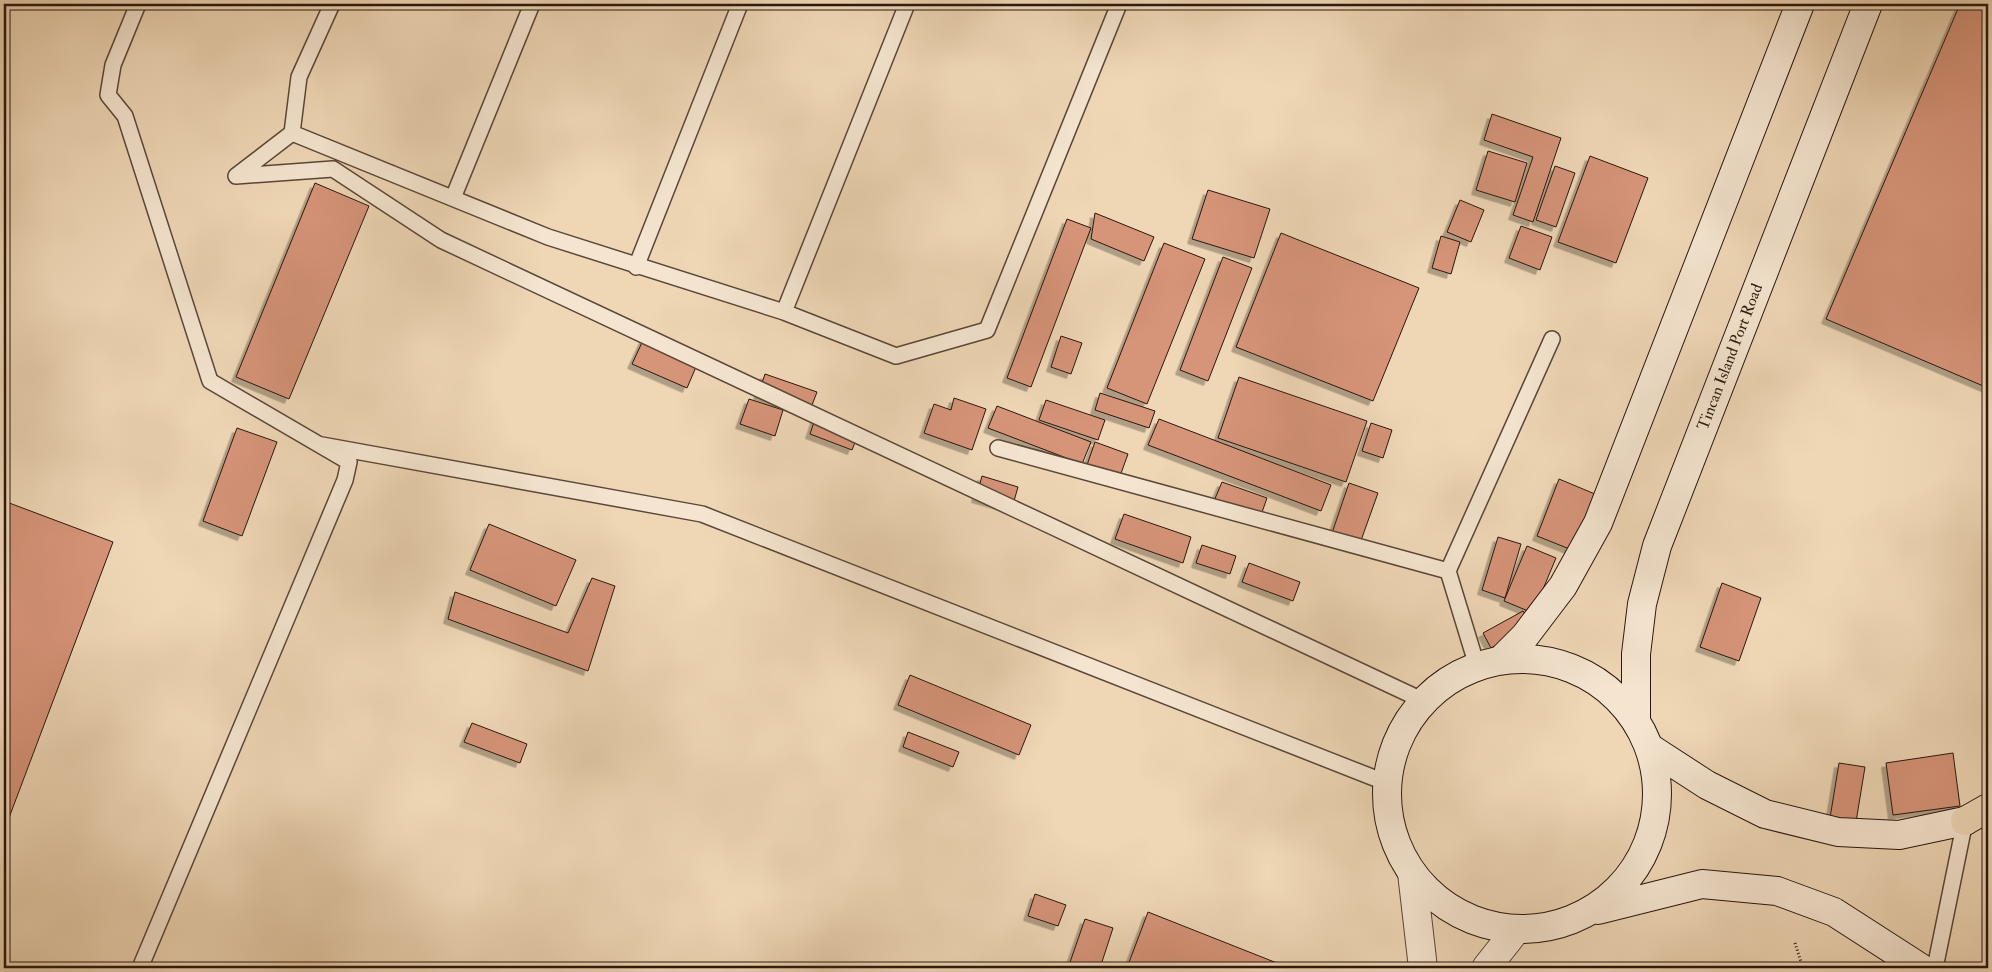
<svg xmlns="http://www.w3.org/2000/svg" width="1992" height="972" viewBox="0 0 1992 972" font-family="'IM FELL Double Pica',serif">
<defs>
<filter id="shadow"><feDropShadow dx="-4.5" dy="4.5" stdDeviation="0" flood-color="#0004"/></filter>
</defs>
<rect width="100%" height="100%" fill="#efd7b6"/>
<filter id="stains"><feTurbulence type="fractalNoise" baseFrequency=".004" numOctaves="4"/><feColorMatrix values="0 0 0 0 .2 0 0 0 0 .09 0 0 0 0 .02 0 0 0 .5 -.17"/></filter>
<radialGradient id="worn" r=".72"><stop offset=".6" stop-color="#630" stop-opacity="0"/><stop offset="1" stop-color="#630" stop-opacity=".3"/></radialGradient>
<!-- building -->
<path fill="#d69479" stroke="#29170e" filter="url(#shadow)" d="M 1960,4 L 1988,4 L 1988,388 L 1826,319 Z
M 1492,114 L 1561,138 L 1533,222 L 1513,215 L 1533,157 L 1484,140 Z
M 1488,151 L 1527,163 L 1515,202 L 1476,190 Z
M 1590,156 L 1648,178 L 1616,263 L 1558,242 Z
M 1555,166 L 1575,173 L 1556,227 L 1536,220 Z
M 315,183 L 369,206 L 289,399 L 236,377 Z
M 1208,190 L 1270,209 L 1254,258 L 1192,239 Z
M 1460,200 L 1484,210 L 1471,242 L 1447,232 Z
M 1095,213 L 1154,237 L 1144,261 L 1091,239 Z
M 1067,219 L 1091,228 L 1031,387 L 1007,378 Z
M 1521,226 L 1552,237 L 1540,270 L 1509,258 Z
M 1281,233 L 1419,288 L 1373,401 L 1236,347 Z
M 1441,236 L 1460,242 L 1451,274 L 1432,268 Z
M 1164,243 L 1205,259 L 1147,404 L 1107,388 Z
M 1223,257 L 1252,268 L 1208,381 L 1180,370 Z
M 645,336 L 699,360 L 687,388 L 632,364 Z
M 1061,336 L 1082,343 L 1071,374 L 1051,367 Z
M 765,374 L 817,392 L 809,413 L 758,395 Z
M 1239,377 L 1367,421 L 1346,482 L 1218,438 Z
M 1100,393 L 1155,411 L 1149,428 L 1095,410 Z
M 954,398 L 986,409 L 972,450 L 924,433 L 934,404 L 951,410 Z
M 749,399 L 783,410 L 775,436 L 740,424 Z
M 1046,400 L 1105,420 L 1098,440 L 1039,420 Z
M 997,406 L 1091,442 L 1082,464 L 988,428 Z
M 816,416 L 859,432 L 852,450 L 810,434 Z
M 1159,419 L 1331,485 L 1321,511 L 1148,445 Z
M 1371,423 L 1392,430 L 1383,458 L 1362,451 Z
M 237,428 L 277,442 L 242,536 L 203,521 Z
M 1095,442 L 1128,454 L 1120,476 L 1087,465 Z
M 982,476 L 1018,487 L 1012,508 L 976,498 Z
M 1559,479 L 1595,494 L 1572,550 L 1537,536 Z
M 1222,482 L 1267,498 L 1260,518 L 1214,501 Z
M 1349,483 L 1378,493 L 1359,546 L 1331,536 Z
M 4,501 L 113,542 L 4,831 Z
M 1124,514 L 1191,537 L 1183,563 L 1115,539 Z
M 489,524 L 576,560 L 556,606 L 470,570 Z
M 1498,537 L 1521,544 L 1505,598 L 1482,590 Z
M 1202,545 L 1236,556 L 1230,574 L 1196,563 Z
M 1527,546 L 1556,558 L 1533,613 L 1504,601 Z
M 1249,563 L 1300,582 L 1293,601 L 1242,582 Z
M 592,578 L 615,586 L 588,671 L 448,619 L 455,592 L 568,633 Z
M 1722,583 L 1761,598 L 1739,661 L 1700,647 Z
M 1523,611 L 1532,626 L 1491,648 L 1483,633 Z
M 910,675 L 1031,725 L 1019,755 L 898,705 Z
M 472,723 L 527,744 L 520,763 L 464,742 Z
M 908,732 L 959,752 L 953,767 L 903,747 Z
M 1953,753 L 1960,806 L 1893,815 L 1886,763 Z
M 1839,763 L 1865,767 L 1856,822 L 1830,818 Z
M 1035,894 L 1066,905 L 1058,926 L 1028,916 Z
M 1148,912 L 1287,967 L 1286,968 L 1136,968 L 1128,965 Z
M 1085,919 L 1113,928 L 1100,968 L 1068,968 Z"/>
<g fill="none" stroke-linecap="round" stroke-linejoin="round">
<defs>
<path id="lane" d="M 138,4 L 113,65 L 108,95 L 125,116 L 210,381 L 349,462 L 345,480 L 140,968
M 1119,4 L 987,330 L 896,356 L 784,312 L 548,237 L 292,133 L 236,176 L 333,169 L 441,240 L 1424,701
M 292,133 L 299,77 L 332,4
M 453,198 L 532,4
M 636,267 L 740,4
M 784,312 L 907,4
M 322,445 L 702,514 L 1387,783
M 998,448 L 1448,571
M 1477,666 L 1448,571 L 1552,339
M 1935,968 L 1965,821"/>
<path id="street" d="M 1412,873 L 1423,968
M 1486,968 L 1516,930"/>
<path id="secondary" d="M1387 794a135 135 0 1 1 270 0a135 135 0 1 1-270 0Z
M 1501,660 L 1525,636 L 1563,586 L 1598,523 L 1800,4
M 1636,720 L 1636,654 L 1642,604 L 1657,546 L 1868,4
M 1650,748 L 1707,785 L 1765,814 L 1838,832 L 1899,835 L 1965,821
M 1598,910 L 1702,884 L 1777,891 L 1834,912 L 1921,968"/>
<path id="highway" d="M 1965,821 L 1988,808"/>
</defs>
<!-- lane casing -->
<use href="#lane" stroke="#5a4738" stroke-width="18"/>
<!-- street casing -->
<use href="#street" stroke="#5a4738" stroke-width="30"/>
<!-- secondary casing -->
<use href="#secondary" stroke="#29170e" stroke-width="30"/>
<!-- highway casing -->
<use href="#highway" stroke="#29170e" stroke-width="30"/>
<!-- path -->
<path stroke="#29170e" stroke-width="3" stroke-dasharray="1 2.5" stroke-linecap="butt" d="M 1795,943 L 1803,968"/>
<!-- lane -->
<use href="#lane" stroke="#f5e5d0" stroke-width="15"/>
<!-- street -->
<use href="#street" stroke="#f5e5d0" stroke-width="28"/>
<!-- secondary -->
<use href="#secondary" stroke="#f5e5d0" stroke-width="28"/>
<!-- highway -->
<use href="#highway" stroke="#efd7b6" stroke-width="28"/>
</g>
<g text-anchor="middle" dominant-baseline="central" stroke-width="5" stroke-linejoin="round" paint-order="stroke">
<!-- street labels -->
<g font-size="16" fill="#29170e" stroke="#f5e5d0">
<text transform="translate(1730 357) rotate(-69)">Tincan Island Port Road</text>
</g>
</g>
<!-- margin -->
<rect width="1992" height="972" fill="none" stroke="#efd7b6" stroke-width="20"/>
<rect x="5" y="5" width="1982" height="962" fill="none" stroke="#29170e" stroke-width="2.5"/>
<rect x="10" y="10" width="1972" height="952" fill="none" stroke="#29170e"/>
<rect width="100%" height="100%" filter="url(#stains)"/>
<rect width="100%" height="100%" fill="url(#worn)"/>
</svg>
